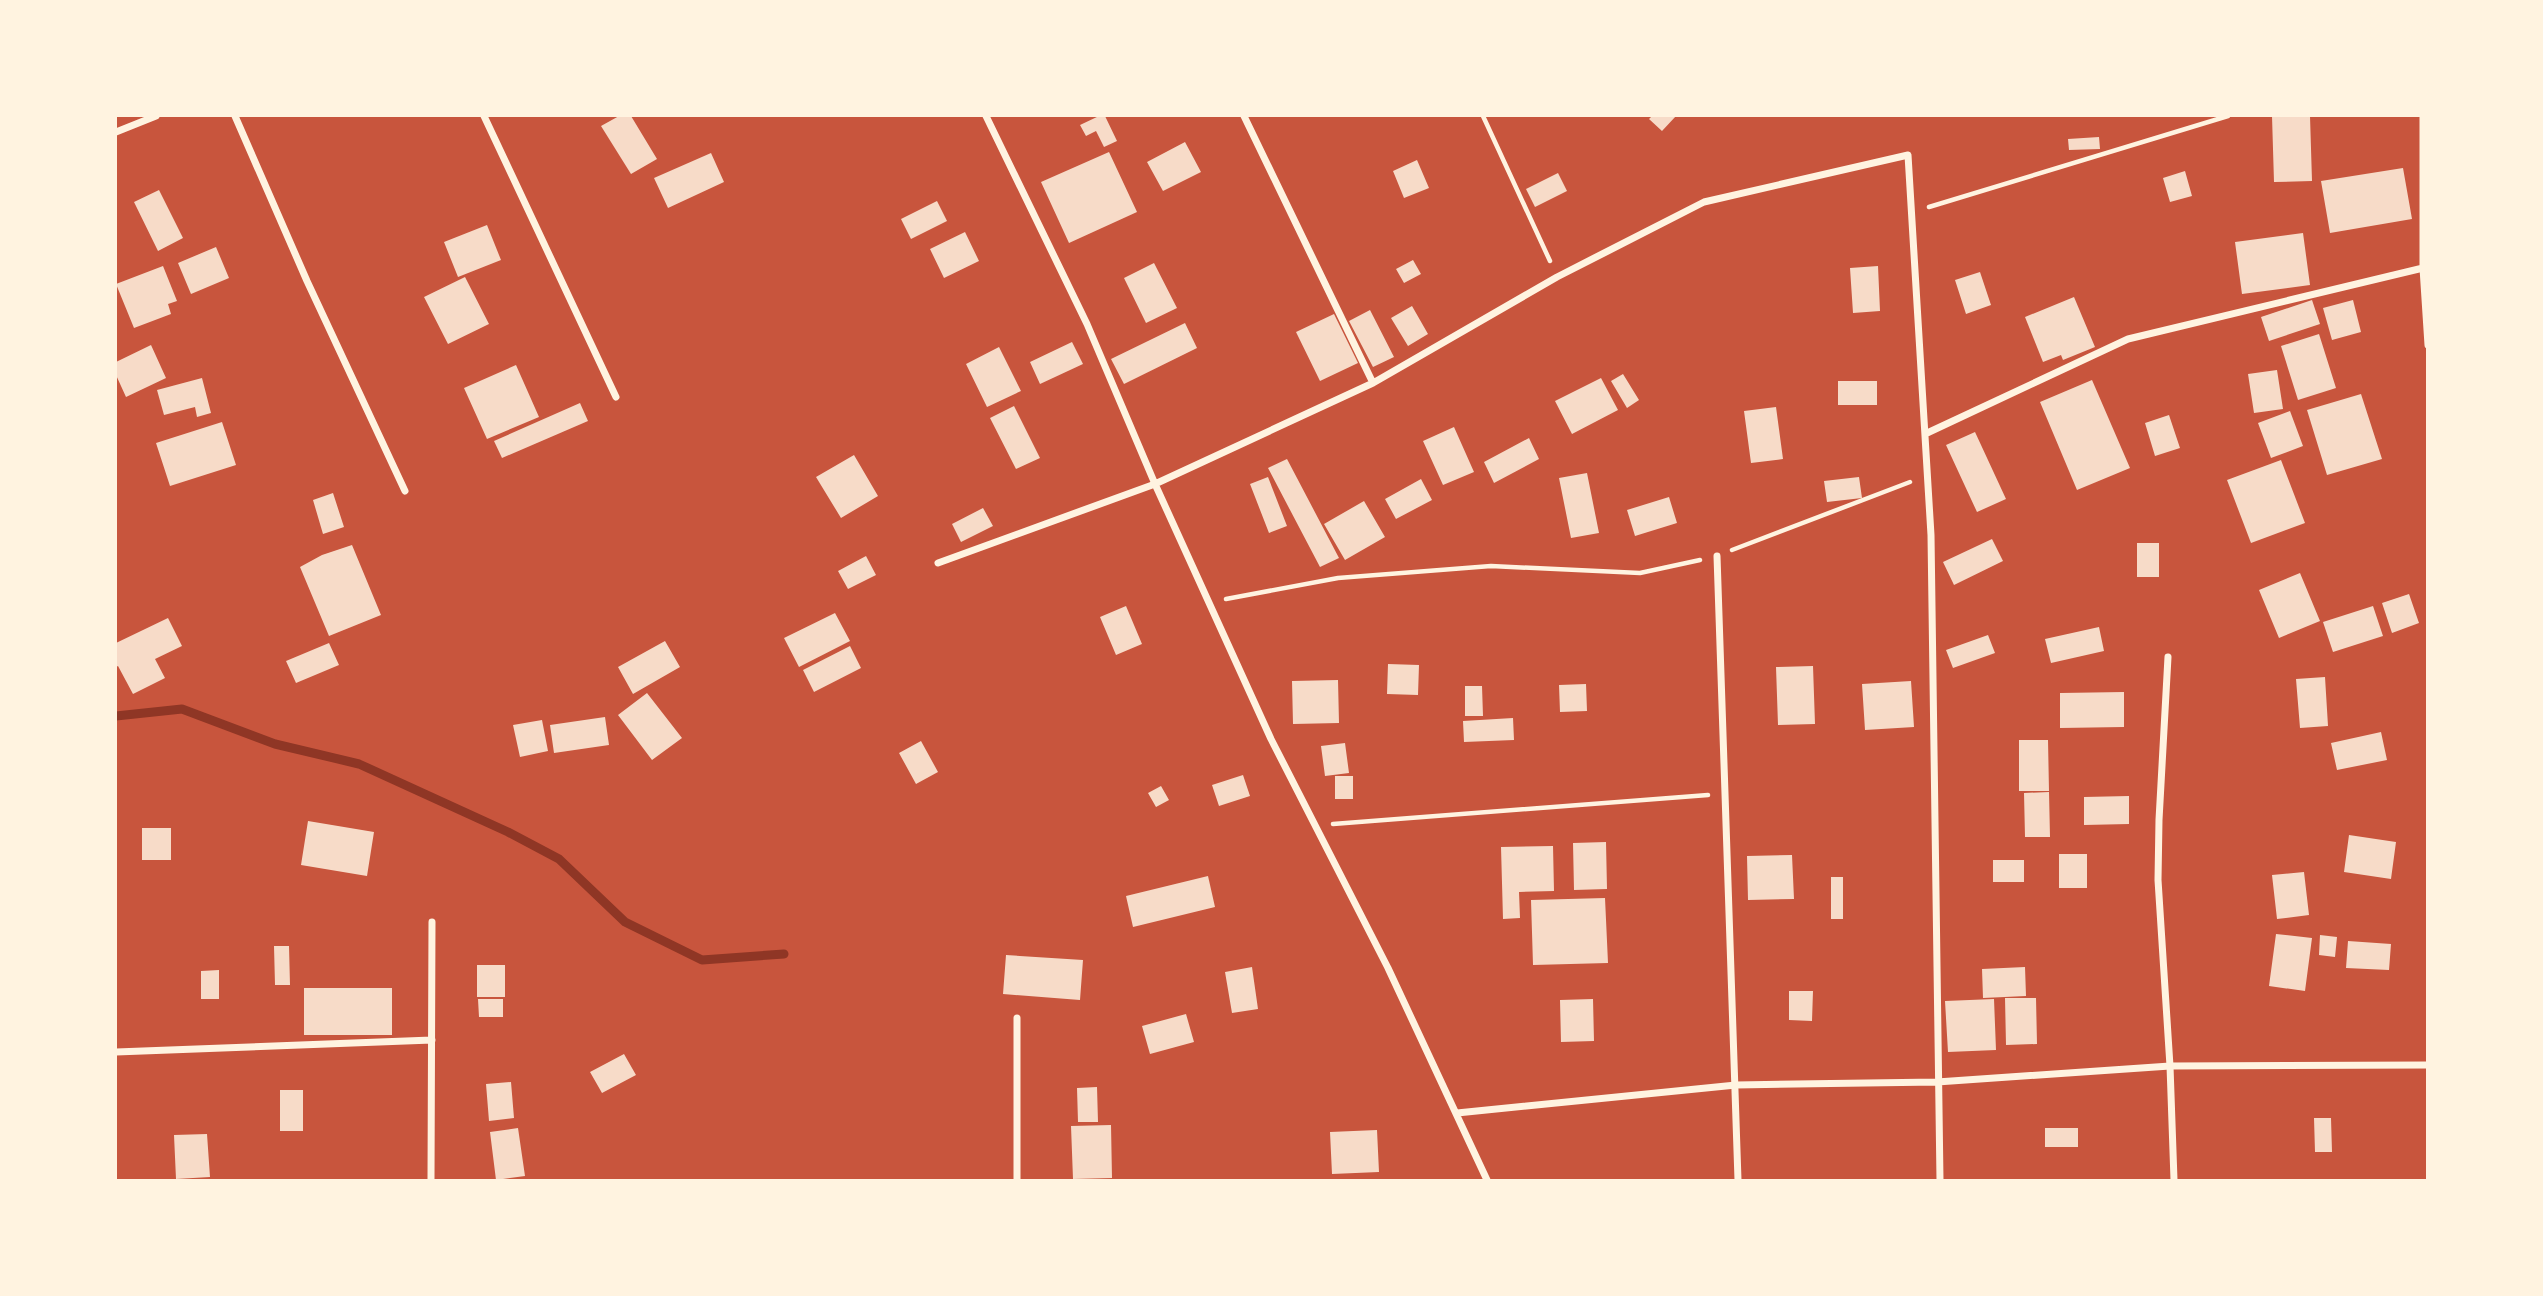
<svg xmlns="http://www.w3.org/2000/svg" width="2543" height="1296" viewBox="0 0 2543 1296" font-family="Commissioner,sans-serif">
<rect width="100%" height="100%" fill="#c8553d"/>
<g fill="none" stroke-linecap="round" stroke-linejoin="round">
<!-- stream -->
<path stroke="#8f3625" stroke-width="9" d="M 116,716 L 182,709 L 275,744 L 359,764 L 508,832 L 559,859 L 625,922 L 702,960 L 784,954"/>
</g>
<!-- building -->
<path fill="#f7dbc8" d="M 619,116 L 631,116 L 657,159 L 631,174 L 601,126 Z
M 1099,116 L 1105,116 L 1117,141 L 1104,147 L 1096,131 L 1086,136 L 1080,125 Z
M 1652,116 L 1676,116 L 1662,131 L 1649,119 Z
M 2272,116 L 2310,116 L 2312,181 L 2274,182 Z
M 2099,137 L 2100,149 L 2069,150 L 2068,139 Z
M 1185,142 L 1201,172 L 1163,191 L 1147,162 Z
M 1109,152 L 1137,212 L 1069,243 L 1041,182 Z
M 711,153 L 724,182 L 668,208 L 654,178 Z
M 1417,160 L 1429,188 L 1404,198 L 1393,171 Z
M 2403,168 L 2412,219 L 2330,233 L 2321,181 Z
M 2185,171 L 2192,196 L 2170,202 L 2163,178 Z
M 1558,173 L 1567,191 L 1535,207 L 1526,189 Z
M 159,190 L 183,238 L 158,251 L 134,202 Z
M 937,201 L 947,221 L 911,239 L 901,219 Z
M 487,225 L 501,260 L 458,277 L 444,242 Z
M 965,232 L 979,261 L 944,278 L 930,249 Z
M 2303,233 L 2310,285 L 2242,294 L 2235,242 Z
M 216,247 L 229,278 L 191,294 L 178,263 Z
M 1413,260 L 1421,274 L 1404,283 L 1396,269 Z
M 1154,263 L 1177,308 L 1146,323 L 1124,278 Z
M 163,266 L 177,301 L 168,304 L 171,314 L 134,328 L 116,284 Z
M 1878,266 L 1880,311 L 1853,313 L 1850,268 Z
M 1980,272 L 1991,305 L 1966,314 L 1955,280 Z
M 465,277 L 489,324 L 448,344 L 424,297 Z
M 2074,297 L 2095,347 L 2063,360 L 2061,355 L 2043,362 L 2025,317 Z
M 2312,300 L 2320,324 L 2269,341 L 2261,317 Z
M 2353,300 L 2361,332 L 2332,340 L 2323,308 Z
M 1412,306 L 1428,334 L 1408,346 L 1391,318 Z
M 1370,310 L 1394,357 L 1373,367 L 1349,321 Z
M 1334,314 L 1358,363 L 1320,381 L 1296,332 Z
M 1185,323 L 1197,348 L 1124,384 L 1111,359 Z
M 2319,334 L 2336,388 L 2298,400 L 2281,346 Z
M 1072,342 L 1083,364 L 1040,384 L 1030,362 Z
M 151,345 L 166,378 L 126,397 L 116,375 L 116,362 Z
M 999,347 L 1021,391 L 987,407 L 966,364 Z
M 516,365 L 539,417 L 487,439 L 464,388 Z
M 2277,370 L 2283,409 L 2254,413 L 2248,374 Z
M 1623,374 L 1639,400 L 1627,408 L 1611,381 Z
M 202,378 L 211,413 L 197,417 L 195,407 L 164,415 L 157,390 Z
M 1601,378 L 1618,410 L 1572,434 L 1555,401 Z
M 2092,380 L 2130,468 L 2077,490 L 2040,402 Z
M 1838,381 L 1877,381 L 1877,405 L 1838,405 Z
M 2361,394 L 2382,459 L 2327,475 L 2307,410 Z
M 580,403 L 588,421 L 502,458 L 494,441 Z
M 1014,406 L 1040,458 L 1016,469 L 990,418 Z
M 1776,407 L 1783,459 L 1751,463 L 1744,411 Z
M 2290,411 L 2303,446 L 2271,458 L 2258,423 Z
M 2169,415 L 2180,448 L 2155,456 L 2145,423 Z
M 222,422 L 236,465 L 170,486 L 156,443 Z
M 1454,427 L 1474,472 L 1443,485 L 1423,441 Z
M 1975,432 L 2006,499 L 1977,512 L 1946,445 Z
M 1529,438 L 1539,459 L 1494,483 L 1484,462 Z
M 854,455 L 878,496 L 841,518 L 816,477 Z
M 1287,459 L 1339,558 L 1320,567 L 1268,468 Z
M 2281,460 L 2305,523 L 2251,543 L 2227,480 Z
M 1587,473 L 1599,533 L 1571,538 L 1559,478 Z
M 1268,477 L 1287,526 L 1269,533 L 1250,484 Z
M 1859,477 L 1862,498 L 1827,502 L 1824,481 Z
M 1421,479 L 1432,500 L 1396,519 L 1385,499 Z
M 333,493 L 344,527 L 323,534 L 313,500 Z
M 1669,497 L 1677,523 L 1635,536 L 1627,510 Z
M 1364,501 L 1385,537 L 1345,560 L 1324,524 Z
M 983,508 L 993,526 L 961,542 L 952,524 Z
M 1992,539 L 2003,561 L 1954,585 L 1943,562 Z
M 2137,543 L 2159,543 L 2159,577 L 2137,577 Z
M 352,545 L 381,615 L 329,636 L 300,567 L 322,555 Z
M 866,556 L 876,575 L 848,589 L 838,571 Z
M 2300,573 L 2320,621 L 2279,638 L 2259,590 Z
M 2409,594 L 2419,623 L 2392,633 L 2382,603 Z
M 1126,606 L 1142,644 L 1116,655 L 1100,617 Z
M 2373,606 L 2383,636 L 2333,652 L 2323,622 Z
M 835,613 L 850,641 L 799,667 L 784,638 Z
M 168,618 L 182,646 L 155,659 L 165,678 L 133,694 L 118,666 L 116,667 L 116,643 Z
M 2099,627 L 2104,651 L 2051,663 L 2045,639 Z
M 1988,635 L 1995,653 L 1953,668 L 1946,650 Z
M 665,641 L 680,667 L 633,694 L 618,667 Z
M 329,643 L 339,665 L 296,683 L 286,661 Z
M 850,646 L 861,668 L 814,692 L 803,670 Z
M 1388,664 L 1419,665 L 1418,695 L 1387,694 Z
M 1813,666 L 1815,724 L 1778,725 L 1776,667 Z
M 2325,677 L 2328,726 L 2300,728 L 2296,679 Z
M 1338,680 L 1339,723 L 1293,724 L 1292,681 Z
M 1911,681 L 1914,727 L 1865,730 L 1862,684 Z
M 1586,684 L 1587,711 L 1560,712 L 1559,685 Z
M 1465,686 L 1482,686 L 1483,716 L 1465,716 Z
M 2124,692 L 2124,727 L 2060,728 L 2060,693 Z
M 647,693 L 682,738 L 652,760 L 618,715 Z
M 605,717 L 609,745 L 554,753 L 550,725 Z
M 1513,718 L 1514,740 L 1464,742 L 1463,721 Z
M 542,720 L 548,751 L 520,757 L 513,725 Z
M 2381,732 L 2387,760 L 2337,770 L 2331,743 Z
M 2019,740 L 2048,740 L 2049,791 L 2019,791 Z
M 921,741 L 938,772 L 916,784 L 899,753 Z
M 1345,743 L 1349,773 L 1325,776 L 1321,746 Z
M 1243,775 L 1250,796 L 1219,806 L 1212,785 Z
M 1335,776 L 1353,776 L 1353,799 L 1335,799 Z
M 1161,786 L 1169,800 L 1156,807 L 1148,793 Z
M 2049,792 L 2050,837 L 2025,837 L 2024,793 Z
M 2129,796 L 2129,824 L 2084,825 L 2084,797 Z
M 308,821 L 374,832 L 367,876 L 301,865 Z
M 142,828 L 171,828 L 171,860 L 142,860 Z
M 2349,835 L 2396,842 L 2391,879 L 2344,872 Z
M 1606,842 L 1607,889 L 1574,890 L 1573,843 Z
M 1553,846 L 1554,891 L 1519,892 L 1520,918 L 1503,919 L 1501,847 Z
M 2059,854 L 2087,854 L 2087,888 L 2059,888 Z
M 1792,855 L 1794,899 L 1748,900 L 1747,856 Z
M 1993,860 L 2024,860 L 2024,882 L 1993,882 Z
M 2304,872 L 2309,915 L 2277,919 L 2272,875 Z
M 1208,876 L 1215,907 L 1133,927 L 1126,896 Z
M 1831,877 L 1843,877 L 1843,919 L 1831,919 Z
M 1605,898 L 1608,963 L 1533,965 L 1531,900 Z
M 2276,934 L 2312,938 L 2305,991 L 2269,986 Z
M 2320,935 L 2337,937 L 2335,957 L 2319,955 Z
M 2348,941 L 2391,944 L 2389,970 L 2346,968 Z
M 274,946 L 289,946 L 290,985 L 275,985 Z
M 1006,955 L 1083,960 L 1080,1000 L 1003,994 Z
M 477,965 L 505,965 L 505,997 L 477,997 Z
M 1252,967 L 1258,1009 L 1232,1013 L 1225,972 Z
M 2025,967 L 2026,996 L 1983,998 L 1982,969 Z
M 219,970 L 219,999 L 201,999 L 201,971 Z
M 304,988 L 392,988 L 392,1035 L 304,1035 Z
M 1789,991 L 1813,991 L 1812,1021 L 1789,1020 Z
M 2005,998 L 2036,998 L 2037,1044 L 2006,1045 Z
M 478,999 L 503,999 L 503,1017 L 479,1017 Z
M 1593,999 L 1594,1041 L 1561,1042 L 1560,1000 Z
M 1994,999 L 1996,1050 L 1948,1052 L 1945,1001 Z
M 1186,1014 L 1194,1042 L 1150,1054 L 1142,1026 Z
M 624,1054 L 636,1075 L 602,1093 L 590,1072 Z
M 511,1082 L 514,1118 L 489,1121 L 486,1084 Z
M 1097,1087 L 1098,1122 L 1078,1122 L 1077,1088 Z
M 280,1090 L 303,1090 L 303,1131 L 280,1131 Z
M 2314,1118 L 2331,1118 L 2332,1152 L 2315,1152 Z
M 1111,1125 L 1112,1178 L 1073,1179 L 1071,1126 Z
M 518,1128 L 525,1176 L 496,1180 L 490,1132 Z
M 2045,1128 L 2078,1128 L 2078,1147 L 2045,1147 Z
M 1377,1130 L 1379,1172 L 1332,1174 L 1330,1132 Z
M 207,1134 L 210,1177 L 176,1179 L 174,1135 Z"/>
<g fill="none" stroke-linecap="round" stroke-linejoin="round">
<!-- path -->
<path stroke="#fff3e0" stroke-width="4.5" d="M 1483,116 L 1550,261
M 1929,207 L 2228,116
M 1732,550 L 1910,482
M 1226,599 L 1338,578 L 1491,566 L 1640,573 L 1700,560
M 1333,824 L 1708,795"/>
<!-- minor -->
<path stroke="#fff3e0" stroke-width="7" d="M 235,116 L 307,281 L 405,491
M 484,116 L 616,397
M 986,116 L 1087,324 L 1155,484 L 1271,739 L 1388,968 L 1487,1180
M 1244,116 L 1373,383
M 2423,116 L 2423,268 L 2428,345
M 116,132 L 156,116
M 1925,434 L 2128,339 L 2423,268
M 1717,556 L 1738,1180
M 938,563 L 1155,484 L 1373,383 L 1557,277 L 1704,202 L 1908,155 L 1931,535 L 1940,1180
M 2168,657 L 2159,820 L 2158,880 L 2170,1066 L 2174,1180
M 1017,1018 L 1017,1180
M 116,1052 L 432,1040
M 1457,1113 L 1736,1085 L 1937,1082 L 2170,1066 L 2428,1065
M 431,1180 L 432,922"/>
</g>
<!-- border -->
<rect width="2543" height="1296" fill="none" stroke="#fff3e0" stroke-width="234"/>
</svg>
